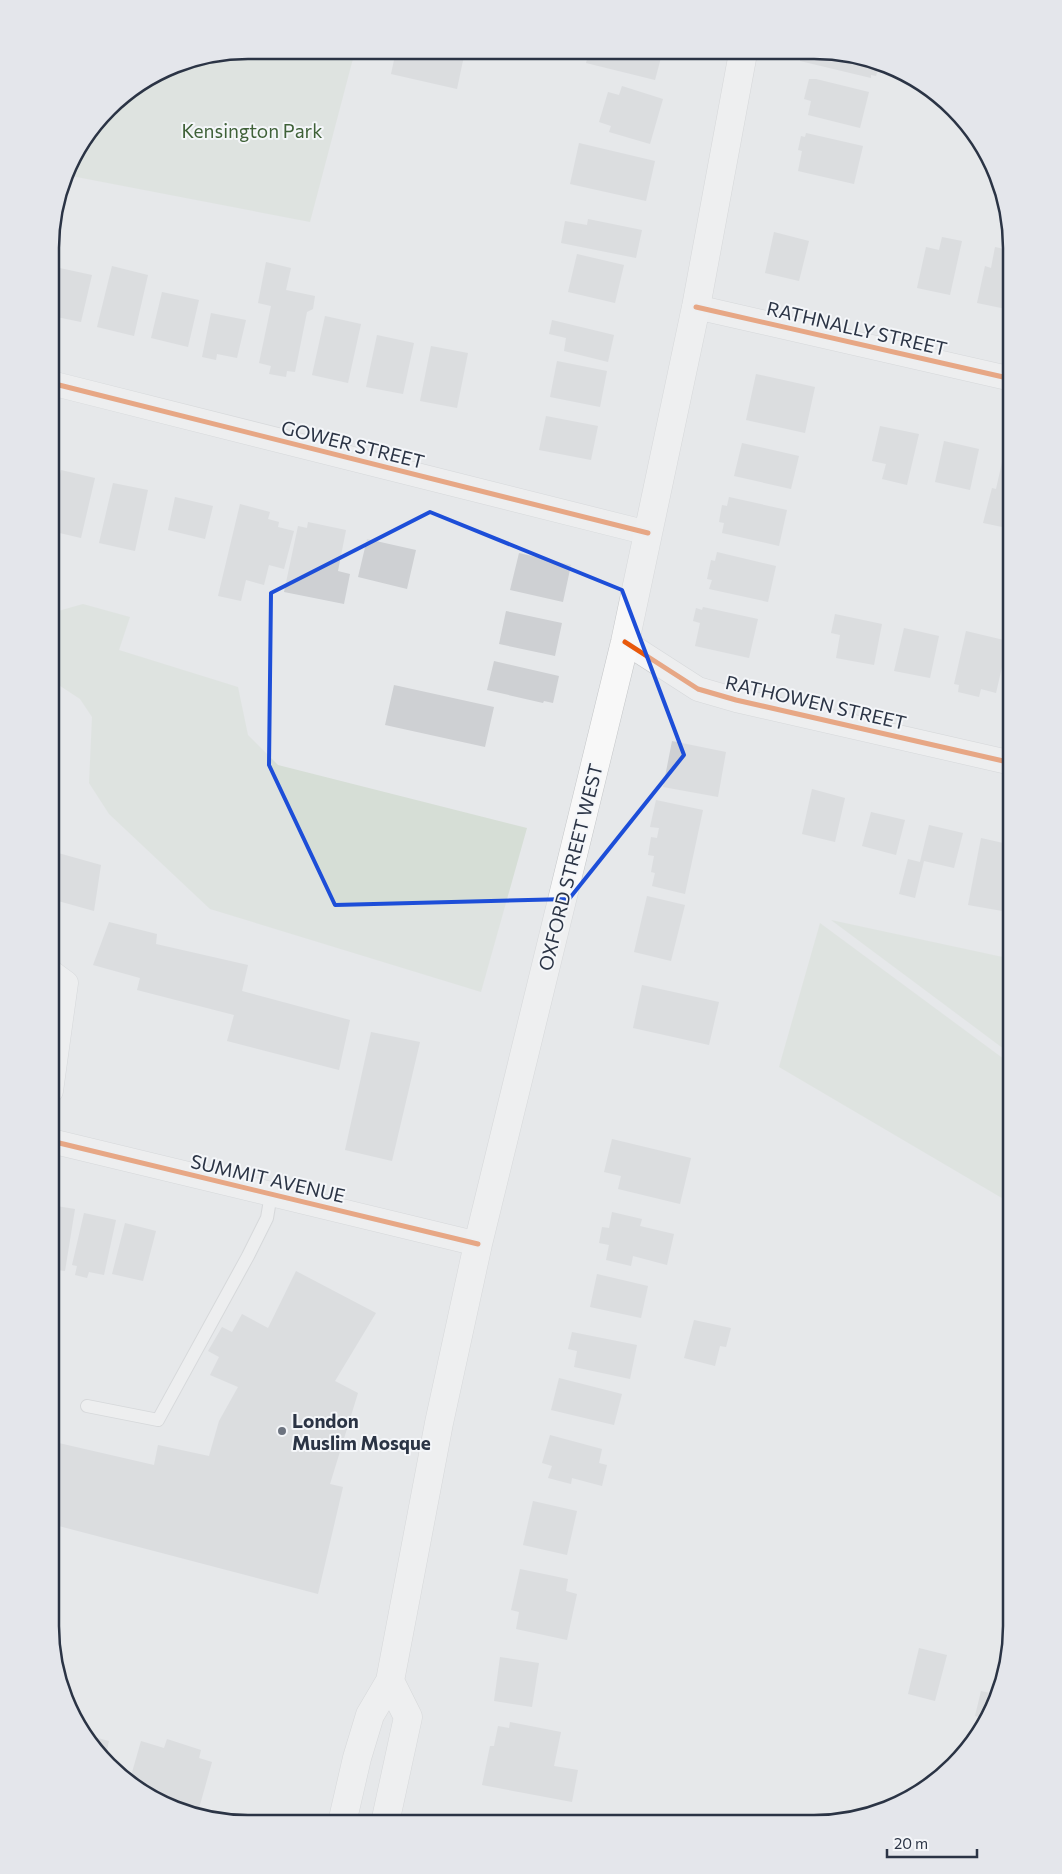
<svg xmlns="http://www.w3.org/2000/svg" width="1062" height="1874" viewBox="0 0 1062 1874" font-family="Commissioner,sans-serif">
<rect width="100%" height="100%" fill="#e6e8ea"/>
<!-- green -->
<path fill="#d6ded6" d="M 248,50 L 355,51 L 310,222 L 66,175 L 71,160 L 117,99 L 172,65 Z
M 83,604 L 130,617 L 119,650 L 238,687 L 248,735 L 278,765 L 527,828 L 481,992 L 210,909 L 109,814 L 89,783 L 92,717 L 80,699 L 51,680 L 51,613 Z
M 831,920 L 1012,959 L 1012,1055 Z
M 820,923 L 1012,1065 L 1012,1204 L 779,1067 Z"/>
<!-- building -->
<path fill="#ced0d3" d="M 396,51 L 465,51 L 457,89 L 391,74 Z
M 589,52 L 658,53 L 662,54 L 655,80 L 586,63 Z
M 801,53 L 853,54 L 880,63 L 876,76 L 871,75 L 871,78 L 800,61 Z
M 809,79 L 816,79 L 869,92 L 860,128 L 808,115 L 811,101 L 804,99 Z
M 622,86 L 663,99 L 650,144 L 609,132 L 611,126 L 599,122 L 608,92 L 619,95 Z
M 806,133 L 863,146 L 854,184 L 798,171 L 802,151 L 798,150 L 801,136 L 805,137 Z
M 579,143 L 655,161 L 646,201 L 570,184 Z
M 588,219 L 642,230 L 636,258 L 561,243 L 565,221 L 587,225 Z
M 774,232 L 809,241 L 799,281 L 765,273 Z
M 942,237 L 962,241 L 950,295 L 917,288 L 926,247 L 939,250 Z
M 995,247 L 1009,250 L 1005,270 L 1012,271 L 1011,310 L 977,303 L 985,266 L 991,268 Z
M 577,254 L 624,265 L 615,303 L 568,292 Z
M 266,262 L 291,268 L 286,290 L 315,296 L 313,309 L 307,312 L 295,372 L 287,371 L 286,377 L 269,374 L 271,366 L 259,363 L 271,306 L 258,303 Z
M 112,266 L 148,275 L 134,336 L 97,327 Z
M 55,267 L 92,275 L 81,322 L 52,316 L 52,282 Z
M 162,292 L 199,300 L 188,347 L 151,338 Z
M 211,313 L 246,320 L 237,358 L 217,354 L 216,360 L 202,357 Z
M 325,316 L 361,324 L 348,383 L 312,375 Z
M 552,320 L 614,335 L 608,362 L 564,351 L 566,338 L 549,334 Z
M 377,335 L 414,343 L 403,394 L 366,387 Z
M 431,346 L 468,353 L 457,408 L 420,401 Z
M 557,361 L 607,371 L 600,407 L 550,397 Z
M 756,374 L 815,387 L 805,433 L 746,420 Z
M 546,416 L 598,426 L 591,460 L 539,450 Z
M 880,426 L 919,434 L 907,485 L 882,479 L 886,464 L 872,461 Z
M 944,441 L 979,449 L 970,490 L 935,482 Z
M 742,443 L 799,456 L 791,489 L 734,476 Z
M 1005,449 L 1012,451 L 1012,529 L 983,523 L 992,488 L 996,489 Z
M 61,470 L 95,478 L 81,538 L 51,531 L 51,511 Z
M 113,483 L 148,490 L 135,551 L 99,543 Z
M 175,497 L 213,506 L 205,539 L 168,530 Z
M 729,497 L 787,510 L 779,546 L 722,533 L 724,523 L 719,522 L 722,505 L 727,506 Z
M 240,504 L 270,512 L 268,519 L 279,522 L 278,527 L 294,531 L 284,569 L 269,565 L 264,585 L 246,580 L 241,601 L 218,596 Z
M 308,522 L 346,530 L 338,571 L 350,574 L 344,604 L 284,592 L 298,526 L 307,528 Z
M 367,539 L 416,550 L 407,589 L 358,577 Z
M 717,552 L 776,566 L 768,602 L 709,589 L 712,580 L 707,579 L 711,560 L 715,561 Z
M 519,553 L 571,565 L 563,602 L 510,590 Z
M 703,607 L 758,619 L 749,658 L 695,646 L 700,623 L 693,621 L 696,608 L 702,610 Z
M 506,611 L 562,623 L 555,656 L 499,644 Z
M 835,614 L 882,624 L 874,665 L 836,658 L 840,635 L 831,633 Z
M 904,628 L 939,636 L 930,678 L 894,671 Z
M 966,631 L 1008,641 L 996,693 L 981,689 L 979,697 L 958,692 L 959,685 L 954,684 Z
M 494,661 L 559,676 L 553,703 L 544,701 L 543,703 L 487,690 Z
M 394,685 L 494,707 L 485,747 L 385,725 Z
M 672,741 L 726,752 L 718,797 L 663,787 Z
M 812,789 L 845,798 L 835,842 L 802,834 Z
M 656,800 L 703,810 L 685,894 L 652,886 L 655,873 L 651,872 L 654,856 L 648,855 L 651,837 L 657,838 L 659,828 L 650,827 Z
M 871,812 L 905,820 L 896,855 L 862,846 Z
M 929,825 L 963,833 L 954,868 L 924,861 L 915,898 L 899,894 L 908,859 L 920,862 Z
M 981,838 L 1012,845 L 1012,893 L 1008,912 L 968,905 Z
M 51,851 L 101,865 L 94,911 L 51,899 Z
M 647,896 L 685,905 L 671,961 L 634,952 Z
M 109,922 L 157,934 L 156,944 L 248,965 L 242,991 L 350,1020 L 339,1070 L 227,1041 L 234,1015 L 137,990 L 140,978 L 93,965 Z
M 642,985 L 719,1002 L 709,1045 L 633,1028 Z
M 371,1032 L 420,1042 L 392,1161 L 345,1150 Z
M 612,1139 L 691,1158 L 680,1204 L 618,1189 L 621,1176 L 604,1172 Z
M 50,1205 L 75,1209 L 65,1271 L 50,1269 Z
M 612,1212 L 642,1219 L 640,1226 L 674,1234 L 667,1265 L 633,1256 L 631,1266 L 606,1260 L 609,1245 L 599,1243 L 602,1227 L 609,1228 Z
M 84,1213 L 116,1220 L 104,1275 L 89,1272 L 87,1278 L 75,1275 L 77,1266 L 72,1265 Z
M 125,1223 L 156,1231 L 143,1281 L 112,1274 Z
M 296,1271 L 376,1313 L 335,1381 L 358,1393 L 330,1484 L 343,1487 L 318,1594 L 55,1525 L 50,1540 L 50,1441 L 154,1465 L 158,1445 L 209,1456 L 219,1421 L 238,1387 L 210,1375 L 219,1357 L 208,1351 L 222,1327 L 232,1332 L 242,1314 L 268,1328 Z
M 597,1274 L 648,1286 L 641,1318 L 590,1307 Z
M 694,1320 L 731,1328 L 726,1347 L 720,1346 L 715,1366 L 684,1358 Z
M 572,1332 L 637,1345 L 630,1379 L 574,1367 L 577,1351 L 568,1349 Z
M 559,1378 L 622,1394 L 614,1425 L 551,1410 Z
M 550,1435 L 602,1449 L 599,1463 L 607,1465 L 602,1486 L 572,1478 L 571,1484 L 548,1478 L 552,1466 L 542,1463 Z
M 533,1501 L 577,1511 L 567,1555 L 523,1545 Z
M 1011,1546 L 1012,1546 L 1012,1562 L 1008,1561 Z
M 520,1569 L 568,1579 L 566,1591 L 577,1594 L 567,1640 L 516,1629 L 519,1612 L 511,1610 Z
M 1011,1593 L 1012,1593 L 1012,1607 L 1008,1606 Z
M 1011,1630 L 1012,1640 L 1009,1651 L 1006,1650 Z
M 919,1648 L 947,1655 L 935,1701 L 908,1694 Z
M 500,1657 L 539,1663 L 532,1707 L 494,1701 Z
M 981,1691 L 999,1695 L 997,1702 L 987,1719 L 975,1716 Z
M 510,1722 L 561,1732 L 554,1766 L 578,1770 L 572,1802 L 482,1785 L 490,1746 L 494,1746 L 498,1726 L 509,1728 Z
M 82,1734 L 109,1741 L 105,1760 L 83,1736 Z
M 167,1739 L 201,1750 L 199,1758 L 212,1762 L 198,1812 L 160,1802 L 129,1783 L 141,1741 L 164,1748 Z"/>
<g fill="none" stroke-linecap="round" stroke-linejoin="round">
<defs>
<path id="service" d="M 87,1406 L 158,1420 L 248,1256 L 267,1218 L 271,1194"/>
<path id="minor" d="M 696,307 L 1012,379
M 51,383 L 648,533
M 625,642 L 698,689 L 736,700 L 1012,763
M 51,1091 L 66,983 L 51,972
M 51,1141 L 478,1244"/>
<path id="secondary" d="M 342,1823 L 357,1758 L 370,1715 L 390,1681 L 439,1423 L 478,1244 L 625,642 L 696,307 L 743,53
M 385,1823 L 408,1717 L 390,1681"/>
</defs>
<!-- service casing -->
<use href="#service" stroke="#c4c6c8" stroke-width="14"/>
<!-- minor casing -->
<use href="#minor" stroke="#c4c6c8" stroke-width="25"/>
<!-- secondary casing -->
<use href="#secondary" stroke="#c4c6c8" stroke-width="29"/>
<!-- service -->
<use href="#service" stroke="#f5f6f7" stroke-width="12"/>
<!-- minor -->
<use href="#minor" stroke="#f5f6f7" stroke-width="24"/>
<!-- secondary -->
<use href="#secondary" stroke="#f8f8f8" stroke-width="28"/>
<defs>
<path id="cycleway" d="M 696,307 L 1012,379
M 51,383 L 648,533
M 625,642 L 698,689 L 736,700 L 1012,763
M 51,1141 L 478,1244"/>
</defs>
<!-- cycleway casing -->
<use href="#cycleway" stroke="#f4f6f9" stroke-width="8"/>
<!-- cycleway -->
<use href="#cycleway" stroke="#e8590c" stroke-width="5"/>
</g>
<!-- marked area -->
<path d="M0 0H1062V1874H0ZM 430,512 L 622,590 L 684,755 L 569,899 L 335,905 L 269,765 L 271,593 Z" fill="#e6e8ea" fill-opacity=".55" fill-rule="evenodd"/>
<path fill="none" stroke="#1d4ed8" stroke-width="4" stroke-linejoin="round" d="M 430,512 L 622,590 L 684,755 L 569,899 L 335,905 L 269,765 L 271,593 Z"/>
<!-- markers -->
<circle fill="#6c737f" stroke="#f4f6f9" stroke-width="2" cx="282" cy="1431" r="5"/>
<g text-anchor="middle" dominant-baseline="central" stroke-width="4" stroke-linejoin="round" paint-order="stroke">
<!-- park labels -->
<g font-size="19" fill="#3f6138" stroke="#f4f6f9">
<text x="252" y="130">Kensington Park</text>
</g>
<!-- street labels -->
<g font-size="19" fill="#2b3445" stroke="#f4f6f9">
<text transform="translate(857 328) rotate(13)">RATHNALLY STREET</text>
<text transform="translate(353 444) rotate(14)">GOWER STREET</text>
<text transform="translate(816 702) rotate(13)">RATHOWEN STREET</text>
<text transform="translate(570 867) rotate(-76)">OXFORD STREET WEST</text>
<text transform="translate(268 1178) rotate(13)">SUMMIT AVENUE</text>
</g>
<!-- poi labels -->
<g font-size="19" font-weight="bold" fill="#2b3445" stroke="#f4f6f9" text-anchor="start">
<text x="292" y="1420">London<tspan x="292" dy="22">Muslim Mosque</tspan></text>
</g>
</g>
<!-- crop -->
<path d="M0 0H1062V1874H0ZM248 59H814A189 189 0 0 1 1003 248V1626A189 189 0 0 1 814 1815H248A189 189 0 0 1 59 1626V248A189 189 0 0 1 248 59Z" fill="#e4e6eb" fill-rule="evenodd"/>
<path fill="none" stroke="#2b3445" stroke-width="2.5" d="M248 59H814A189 189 0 0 1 1003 248V1626A189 189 0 0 1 814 1815H248A189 189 0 0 1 59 1626V248A189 189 0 0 1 248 59Z"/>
<!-- scale -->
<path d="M887 1849v8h90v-8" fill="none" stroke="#2b3445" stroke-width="2.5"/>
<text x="894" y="1849" font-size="15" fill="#2b3445" stroke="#f4f6f9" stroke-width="4" paint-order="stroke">20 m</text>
</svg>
